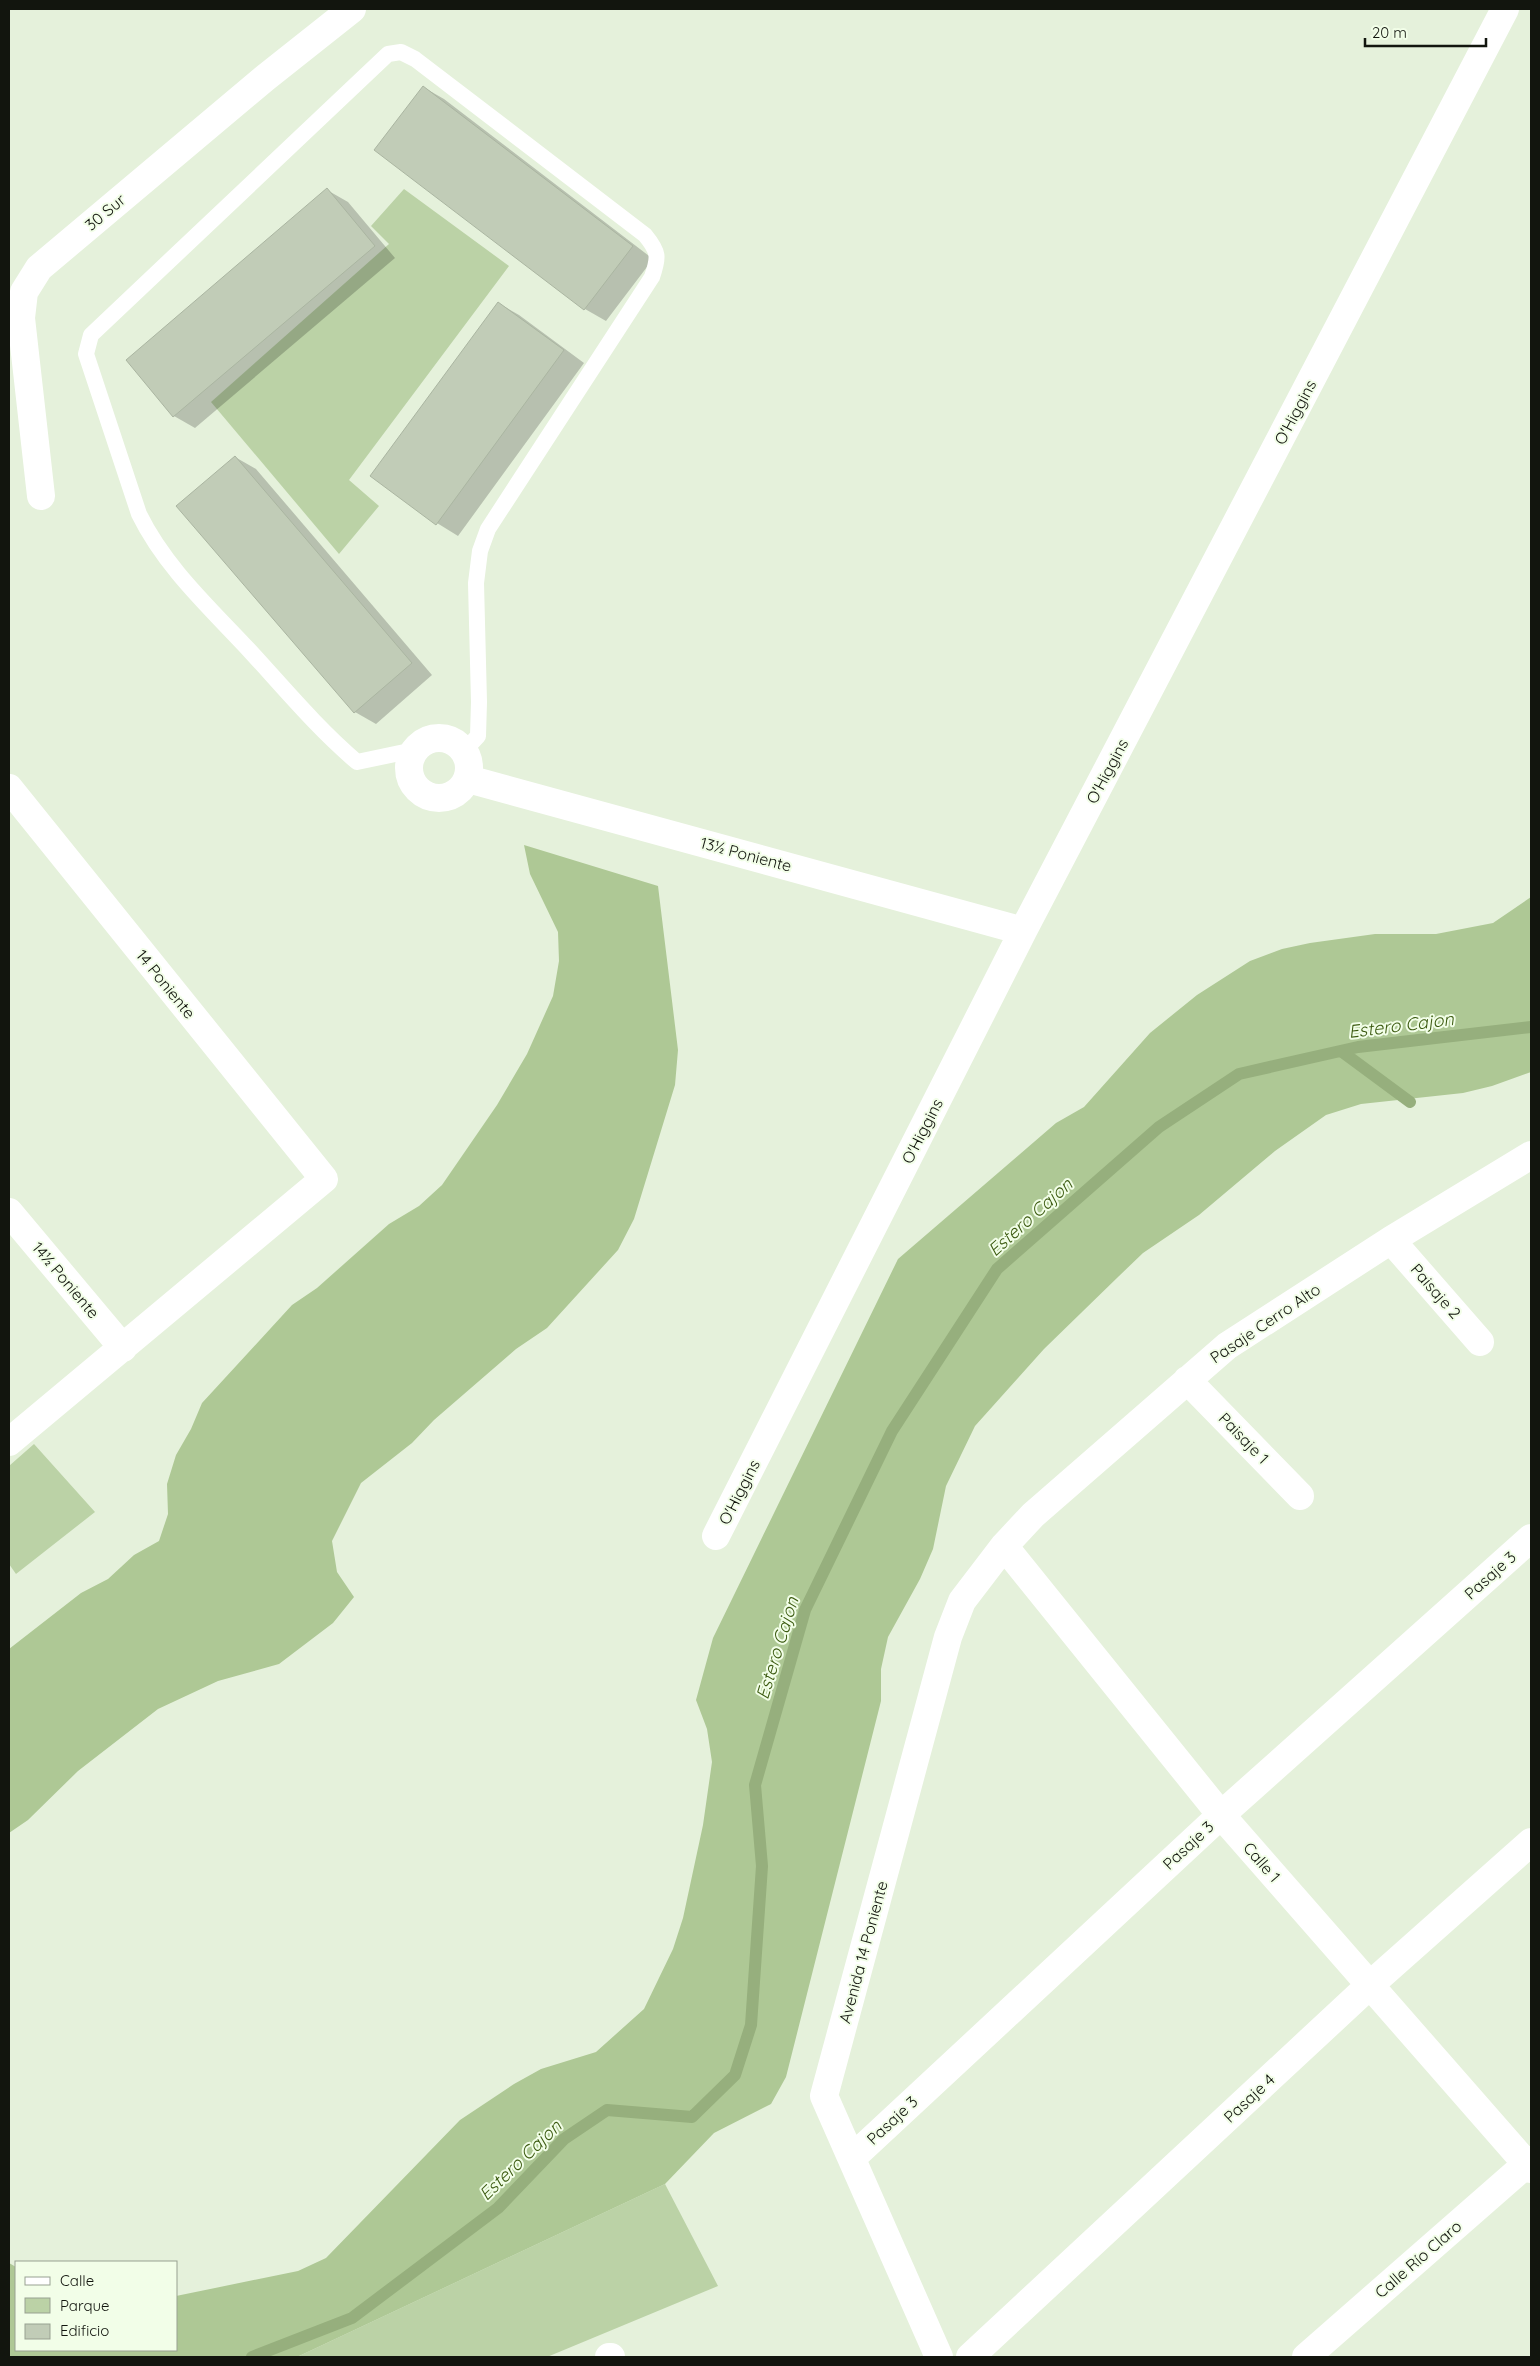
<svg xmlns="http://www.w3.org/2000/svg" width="1540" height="2366" viewBox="0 0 1540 2366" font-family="Quicksand,sans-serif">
<rect width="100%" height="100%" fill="#e5f1db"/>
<!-- green -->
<path fill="#bbd2a6" d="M 404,189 L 509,266 L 349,480 L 379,506 L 339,554 L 211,402 L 389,244 L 371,226 Z
M 34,1444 L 95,1512 L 16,1574 L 9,1564 L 9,1466 Z
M 665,2184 L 718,2286 L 547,2357 L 297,2357 Z"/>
<!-- forest -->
<path fill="#aec895" d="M 524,845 L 658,886 L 678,1050 L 675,1085 L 634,1219 L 618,1250 L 547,1328 L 516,1349 L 434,1420 L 412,1443 L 361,1483 L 332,1541 L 337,1572 L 354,1597 L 333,1623 L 279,1664 L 218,1681 L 158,1709 L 78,1771 L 28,1820 L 9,1833 L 9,1649 L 81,1593 L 108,1579 L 134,1555 L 159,1541 L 168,1514 L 167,1484 L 176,1455 L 191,1429 L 202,1403 L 292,1305 L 317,1288 L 389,1224 L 419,1206 L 442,1185 L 497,1105 L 527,1054 L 553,996 L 559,961 L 558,932 L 530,874 Z
M 1531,897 L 1531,1072 L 1492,1086 L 1463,1093 L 1361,1104 L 1326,1115 L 1275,1151 L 1199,1215 L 1143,1253 L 1118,1277 L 1044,1349 L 975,1426 L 946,1486 L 933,1549 L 920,1579 L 888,1637 L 881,1669 L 881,1701 L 786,2077 L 771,2104 L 714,2133 L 665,2184 L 297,2357 L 9,2357 L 9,2263 L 16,2267 L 16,2350 L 176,2350 L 176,2296 L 298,2271 L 326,2258 L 460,2120 L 514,2084 L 541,2069 L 596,2052 L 644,2009 L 673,1949 L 683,1918 L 703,1825 L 712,1762 L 707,1729 L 696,1700 L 713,1638 L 898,1259 L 1056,1123 L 1084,1107 L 1150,1033 L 1197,995 L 1250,961 L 1282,949 L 1310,943 L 1375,934 L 1436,934 L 1493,923 Z"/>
<!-- shadow -->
<path fill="#0003" d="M 423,87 L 444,99 L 653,259 L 606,321 L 585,309 Z
M 327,190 L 348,202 L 395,258 L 195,428 L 174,416 L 127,360 Z
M 498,303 L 519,315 L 584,363 L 458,536 L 437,523 Z
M 235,457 L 256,469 L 432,675 L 376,724 L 355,712 Z"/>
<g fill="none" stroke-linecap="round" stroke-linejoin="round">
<!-- stream -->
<path stroke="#96af7d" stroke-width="12" d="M 1341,1051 L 1410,1102
M 252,2357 L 352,2318 L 498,2208 L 564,2139 L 607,2110 L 692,2117 L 735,2075 L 751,2025 L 762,1866 L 755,1785 L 805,1610 L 892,1431 L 997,1269 L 1159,1127 L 1239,1074 L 1358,1047 L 1531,1027"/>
</g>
<!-- building -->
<path fill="#c1ccb7" stroke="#aab5a1" d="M 423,86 L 633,246 L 584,310 L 374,150 Z
M 327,188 L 375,246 L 173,417 L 126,360 Z
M 498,302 L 564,350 L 436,525 L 370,476 Z
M 235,456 L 412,663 L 354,713 L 176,506 Z"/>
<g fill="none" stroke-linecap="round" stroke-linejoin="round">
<!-- service -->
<path stroke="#fff" stroke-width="16" d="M 414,750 L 357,762 C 317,728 284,688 249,650 C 209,607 165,567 139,514 L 86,354 L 91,335 L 388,54 L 401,52 L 415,59 L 645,235 C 659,252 659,257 652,277 L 488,529 L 480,551 L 476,583 L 479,702 L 478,736 L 464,751"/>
<!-- minor -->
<path stroke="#fff" stroke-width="28" d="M 41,496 L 21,318 L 24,292 L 39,268 L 265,78 L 352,9
M409 768a30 30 0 1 1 60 0a30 30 0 1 1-60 0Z
M 468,779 L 1023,931
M 9,788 L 324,1179 L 9,1442
M 9,1212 L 123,1348
M 1391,1240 L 1480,1342
M 1187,1380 L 1300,1496
M 716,1536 L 1023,931 L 1505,9
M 1004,1546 L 1221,1815 L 1531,2169
M 852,2158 L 1221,1815 L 1531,1538
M 609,2357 L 611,2357
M 939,2357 L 824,2096 L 948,1637 L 962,1601 L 1004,1546 L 1033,1515 L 1227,1346 L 1391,1240 L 1531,1155
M 970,2357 L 1370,1985 L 1531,1842"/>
<!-- tertiary -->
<path stroke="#fff" stroke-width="28" d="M 1306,2357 L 1531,2160"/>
</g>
<g text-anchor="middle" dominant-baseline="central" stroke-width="4" stroke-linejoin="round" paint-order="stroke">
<!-- street labels -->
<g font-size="16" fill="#12150e" stroke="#f2fee8">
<text transform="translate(105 212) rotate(-40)">30 Sur</text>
<text transform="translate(1295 412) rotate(-62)">O'Higgins</text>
<text transform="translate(1107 771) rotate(-62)">O'Higgins</text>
<text transform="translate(746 854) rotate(15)">13½ Poniente</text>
<text transform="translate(166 984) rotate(51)">14 Poniente</text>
<text transform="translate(922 1131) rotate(-63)">O'Higgins</text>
<text transform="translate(66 1280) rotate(50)">14½ Poniente</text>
<text transform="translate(1436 1291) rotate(49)">Paisaje 2</text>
<text transform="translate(1265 1323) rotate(-34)">Pasaje Cerro Alto</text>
<text transform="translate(1244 1438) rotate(46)">Paisaje 1</text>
<text transform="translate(739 1492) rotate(-63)">O'Higgins</text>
<text transform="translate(1490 1575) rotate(-42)">Pasaje 3</text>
<text transform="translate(1188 1845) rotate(-43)">Pasaje 3</text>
<text transform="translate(1262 1862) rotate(49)">Calle 1</text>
<text transform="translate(863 1952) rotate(-75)">Avenida 14 Poniente</text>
<text transform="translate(1249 2098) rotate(-43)">Pasaje 4</text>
<text transform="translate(892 2120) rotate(-43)">Pasaje 3</text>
<text transform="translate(1418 2259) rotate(-41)">Calle Río Claro</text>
</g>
<!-- water labels -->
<g font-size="18" font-style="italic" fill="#3b5a10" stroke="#f2fee8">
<text transform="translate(1401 1025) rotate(-7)">Estero Cajon</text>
<text transform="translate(1030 1217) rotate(-42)">Estero Cajon</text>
<text transform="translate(777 1648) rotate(-73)">Estero Cajon</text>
<text transform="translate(520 2160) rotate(-44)">Estero Cajon</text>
</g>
</g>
<!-- border -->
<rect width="1540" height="2366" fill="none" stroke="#12150e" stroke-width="20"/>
<!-- legend -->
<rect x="15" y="2261" width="162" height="90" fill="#f2fee8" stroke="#98a191"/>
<rect x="25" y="2277" width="25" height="8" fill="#ffffff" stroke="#98a191"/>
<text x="60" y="2286" font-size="15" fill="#12150e">Calle</text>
<rect x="25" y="2298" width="25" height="15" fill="#bbd2a6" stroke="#98a191"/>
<text x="60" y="2311" font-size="15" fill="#12150e">Parque</text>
<rect x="25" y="2324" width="25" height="15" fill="#c1ccb7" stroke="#98a191"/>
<text x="60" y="2336" font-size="15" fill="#12150e">Edificio</text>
<!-- scale -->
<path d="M1365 38v8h121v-8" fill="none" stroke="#12150e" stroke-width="2.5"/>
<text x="1372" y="38" font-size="15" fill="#12150e" stroke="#f2fee8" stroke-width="4" paint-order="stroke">20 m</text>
</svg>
